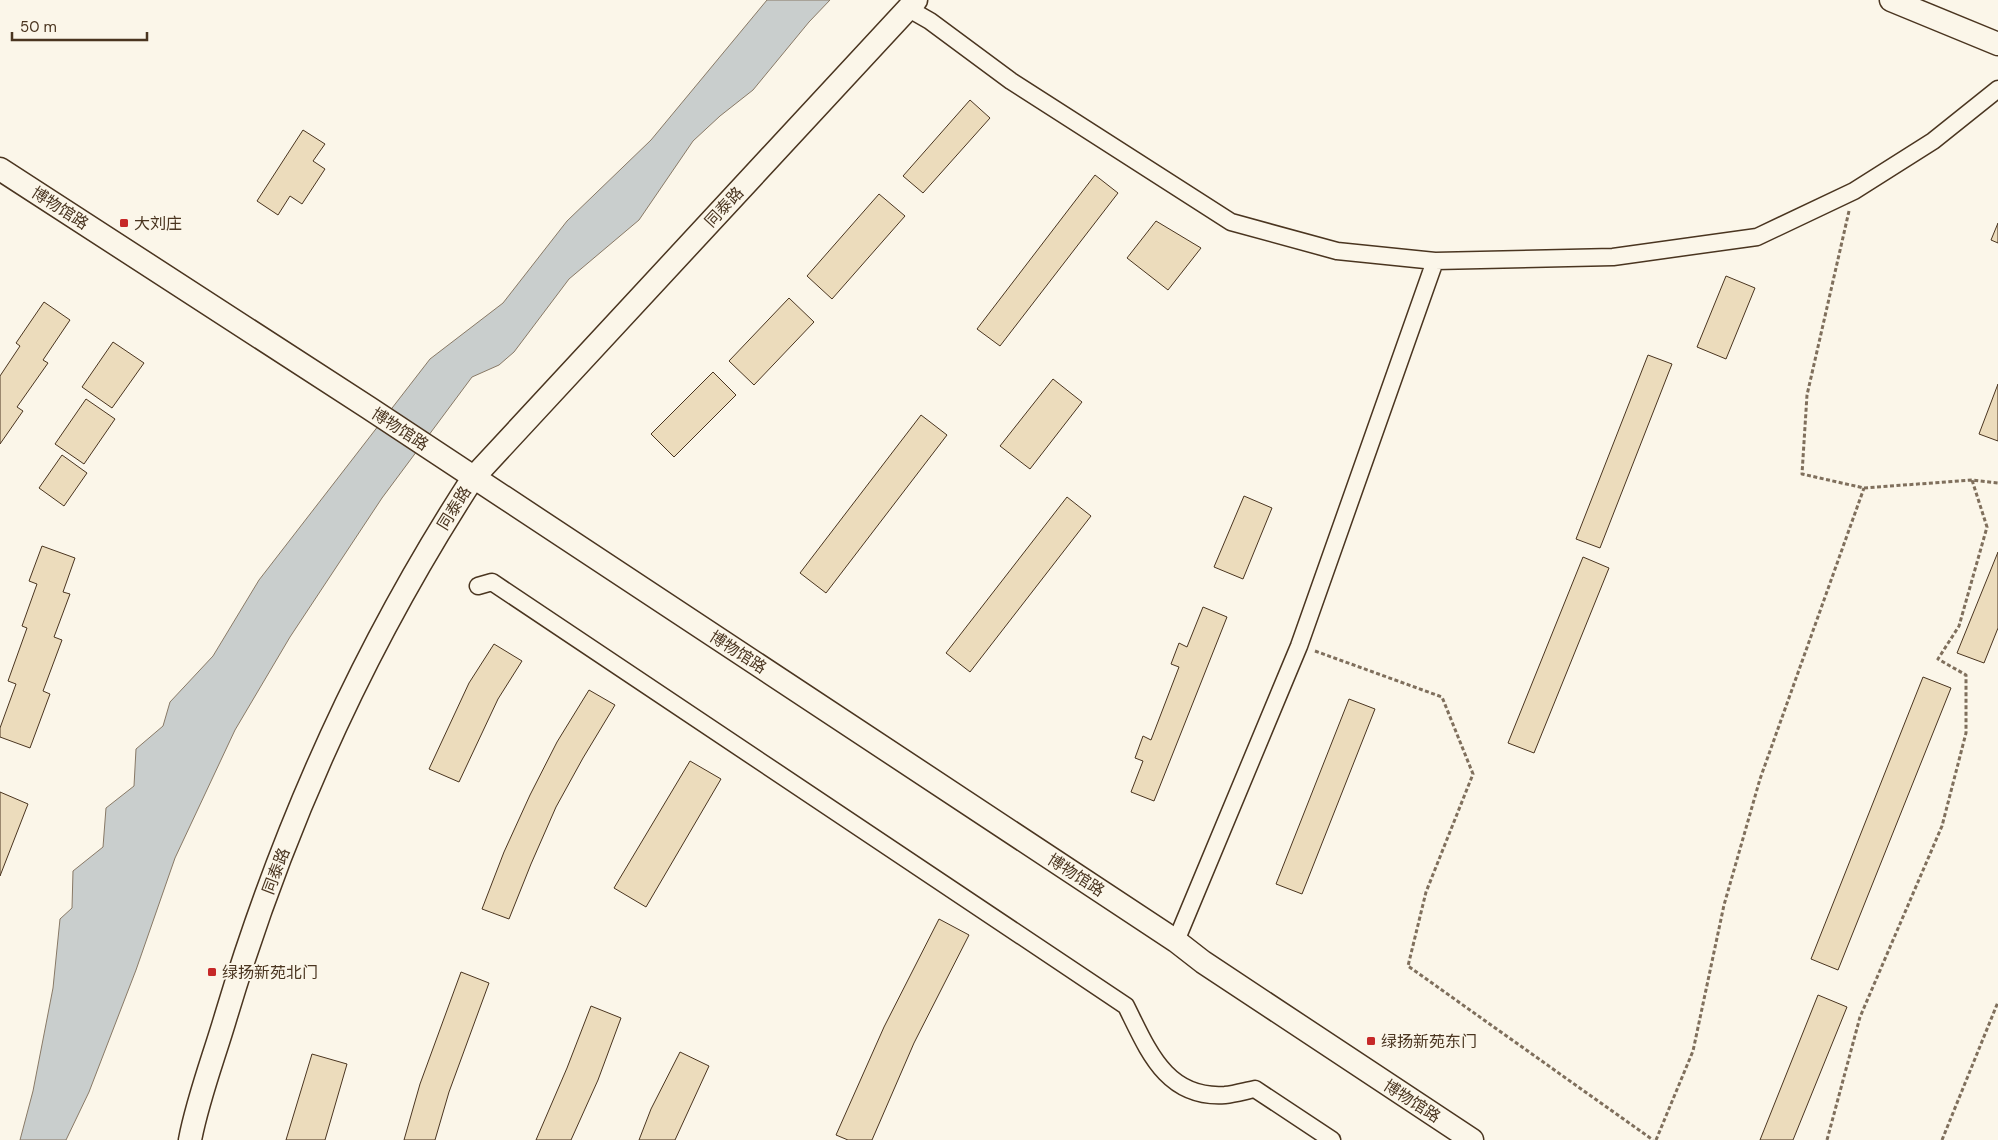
<svg xmlns="http://www.w3.org/2000/svg" width="1998" height="1140" viewBox="0 0 1998 1140" font-family="'DM Sans','Noto Sans SC',sans-serif">
<rect width="100%" height="100%" fill="#fbf6e9"/>
<!-- water -->
<path fill="#c9cecd" stroke="#887966" d="M 767,0 L 830,0 L 809,22 L 753,90 L 720,116 L 693,141 L 639,220 L 569,279 L 514,352 L 499,365 L 472,377 L 382,498 L 290,637 L 235,730 L 175,858 L 136,970 L 89,1092 L 66,1140 L 20,1140 L 33,1091 L 53,988 L 60,919 L 72,908 L 73,871 L 103,847 L 106,808 L 134,786 L 136,749 L 163,726 L 170,702 L 213,656 L 259,580 L 430,359 L 503,303 L 567,221 L 651,140 Z"/>
<!-- building -->
<path fill="#ecdcbc" stroke="#4a3520" d="M 970,100 L 990,118 L 923,193 L 903,176 Z
M 303,130 L 325,144 L 313,161 L 325,169 L 302,204 L 290,196 L 278,215 L 257,201 Z
M 1095,175 L 1118,193 L 1000,346 L 977,329 Z
M 879,194 L 905,216 L 832,299 L 807,276 Z
M 1156,221 L 1201,248 L 1168,290 L 1127,258 Z
M 1998,223 L 1998,243 L 1991,240 Z
M 1726,276 L 1755,288 L 1726,359 L 1697,347 Z
M 789,298 L 814,322 L 754,385 L 729,361 Z
M 44,302 L 70,320 L 43,360 L 48,363 L 17,407 L 23,411 L 0,444 L 0,376 L 20,346 L 16,343 Z
M 113,342 L 144,363 L 112,408 L 82,387 Z
M 1648,355 L 1672,364 L 1600,548 L 1576,539 Z
M 713,372 L 736,395 L 674,457 L 651,434 Z
M 1053,379 L 1082,402 L 1030,469 L 1000,446 Z
M 1998,384 L 1998,441 L 1979,434 Z
M 86,399 L 115,419 L 84,464 L 55,444 Z
M 921,415 L 947,435 L 826,593 L 800,573 Z
M 62,455 L 87,473 L 64,506 L 39,488 Z
M 1244,496 L 1272,508 L 1243,579 L 1214,567 Z
M 1067,497 L 1091,516 L 970,672 L 946,653 Z
M 42,546 L 75,558 L 63,592 L 70,594 L 54,637 L 62,640 L 43,691 L 50,694 L 30,748 L 0,737 L 0,728 L 16,684 L 8,681 L 27,628 L 22,626 L 37,584 L 29,581 Z
M 1998,552 L 1998,628 L 1984,663 L 1957,653 Z
M 1583,557 L 1609,568 L 1534,753 L 1508,743 Z
M 1203,607 L 1227,617 L 1154,801 L 1131,792 L 1143,761 L 1135,758 L 1143,736 L 1151,740 L 1179,667 L 1171,664 L 1179,643 L 1187,647 Z
M 494,644 L 522,661 L 498,699 L 459,782 L 429,769 L 469,683 Z
M 1923,677 L 1951,688 L 1838,970 L 1811,959 Z
M 589,690 L 615,705 L 583,758 L 556,807 L 531,864 L 509,919 L 482,909 L 504,852 L 530,795 L 557,742 Z
M 1349,699 L 1375,709 L 1302,894 L 1276,884 Z
M 690,761 L 721,779 L 646,907 L 614,888 Z
M 0,792 L 28,804 L 0,876 Z
M 939,919 L 969,935 L 914,1043 L 872,1140 L 848,1140 L 836,1135 L 884,1027 Z
M 461,972 L 489,983 L 449,1092 L 435,1140 L 404,1140 L 420,1084 Z
M 1818,995 L 1847,1007 L 1793,1140 L 1760,1140 Z
M 591,1006 L 621,1018 L 598,1080 L 571,1140 L 536,1140 L 567,1068 Z
M 680,1052 L 709,1066 L 675,1140 L 639,1140 L 651,1109 Z
M 312,1054 L 347,1064 L 325,1140 L 286,1140 Z"/>
<g fill="none" stroke-linecap="round" stroke-linejoin="round">
<defs>
<path id="street" d="M 909,9 L 930,21 L 1011,81 L 1231,222 L 1337,251 L 1435,261 L 1613,257 L 1757,237 L 1854,191 L 1933,141 L 1998,89
M 478,586 L 492,582 L 1126,1006 C 1148,1050 1166,1099 1225,1095 C 1235,1094 1245,1091 1255,1089 L 1332,1140
M 1176,941 L 1299,646 L 1435,261"/>
<path id="secondary" d="M 1891,0 L 1998,44
M 0,169 L 369,408 L 1176,941 L 1203,962 L 1472,1140
M 190,1140 C 198,1098 214,1057 226,1016 C 283,826 365,644 473,478 L 916,0"/>
</defs>
<!-- street casing -->
<use href="#street" stroke="#4a3520" stroke-width="19"/>
<!-- secondary casing -->
<use href="#secondary" stroke="#4a3520" stroke-width="25"/>
<!-- path -->
<path stroke="#7f6f5c" stroke-width="3" stroke-dasharray="4 2.5" stroke-linecap="butt" d="M 1849,211 L 1807,395 L 1802,474 L 1864,488 L 1972,480 L 1998,483
M 1315,651 L 1442,697 L 1473,774 L 1426,892 L 1408,966 L 1653,1140
M 1656,1140 L 1693,1051 L 1724,905 L 1760,779 L 1864,488
M 1827,1140 L 1860,1017 L 1942,826 L 1966,733 L 1966,675 L 1938,659 L 1959,626 L 1987,527 L 1972,480
M 1942,1140 L 1998,1002"/>
<!-- street -->
<use href="#street" stroke="#fbf6e9" stroke-width="16"/>
<!-- secondary -->
<use href="#secondary" stroke="#fbf6e9" stroke-width="22"/>
</g>
<!-- markers -->
<g fill="#c62828" stroke="#fbf6e9" stroke-width="2">
<rect x="119" y="218" width="10" height="10" rx="2.5"/>
<rect x="207" y="967" width="10" height="10" rx="2.5"/>
<rect x="1366" y="1036" width="10" height="10" rx="2.5"/>
</g>
<g text-anchor="middle" dominant-baseline="central" stroke-width="4" stroke-linejoin="round" paint-order="stroke">
<!-- street labels -->
<g font-size="16" fill="#4a3520" stroke="#fbf6e9">
<text transform="translate(724 207) rotate(-47)">同泰路</text>
<text transform="translate(60 208) rotate(33)">博物馆路</text>
<text transform="translate(400 429) rotate(33)">博物馆路</text>
<text transform="translate(454 508) rotate(-58)">同泰路</text>
<text transform="translate(738 652) rotate(33)">博物馆路</text>
<text transform="translate(276 871) rotate(-69)">同泰路</text>
<text transform="translate(1076 875) rotate(33)">博物馆路</text>
<text transform="translate(1412 1101) rotate(33)">博物馆路</text>
</g>
<!-- poi labels -->
<g font-size="16" fill="#4a3520" stroke="#fbf6e9" text-anchor="start">
<text x="134" y="223">大刘庄</text>
<text x="222" y="972">绿扬新苑北门</text>
<text x="1381" y="1041">绿扬新苑东门</text>
</g>
</g>
<!-- scale -->
<path d="M12 32v8h135v-8" fill="none" stroke="#4a3520" stroke-width="2.5"/>
<text x="20" y="32" font-size="15" fill="#4a3520" stroke="#fbf6e9" stroke-width="4" paint-order="stroke">50 m</text>
</svg>
